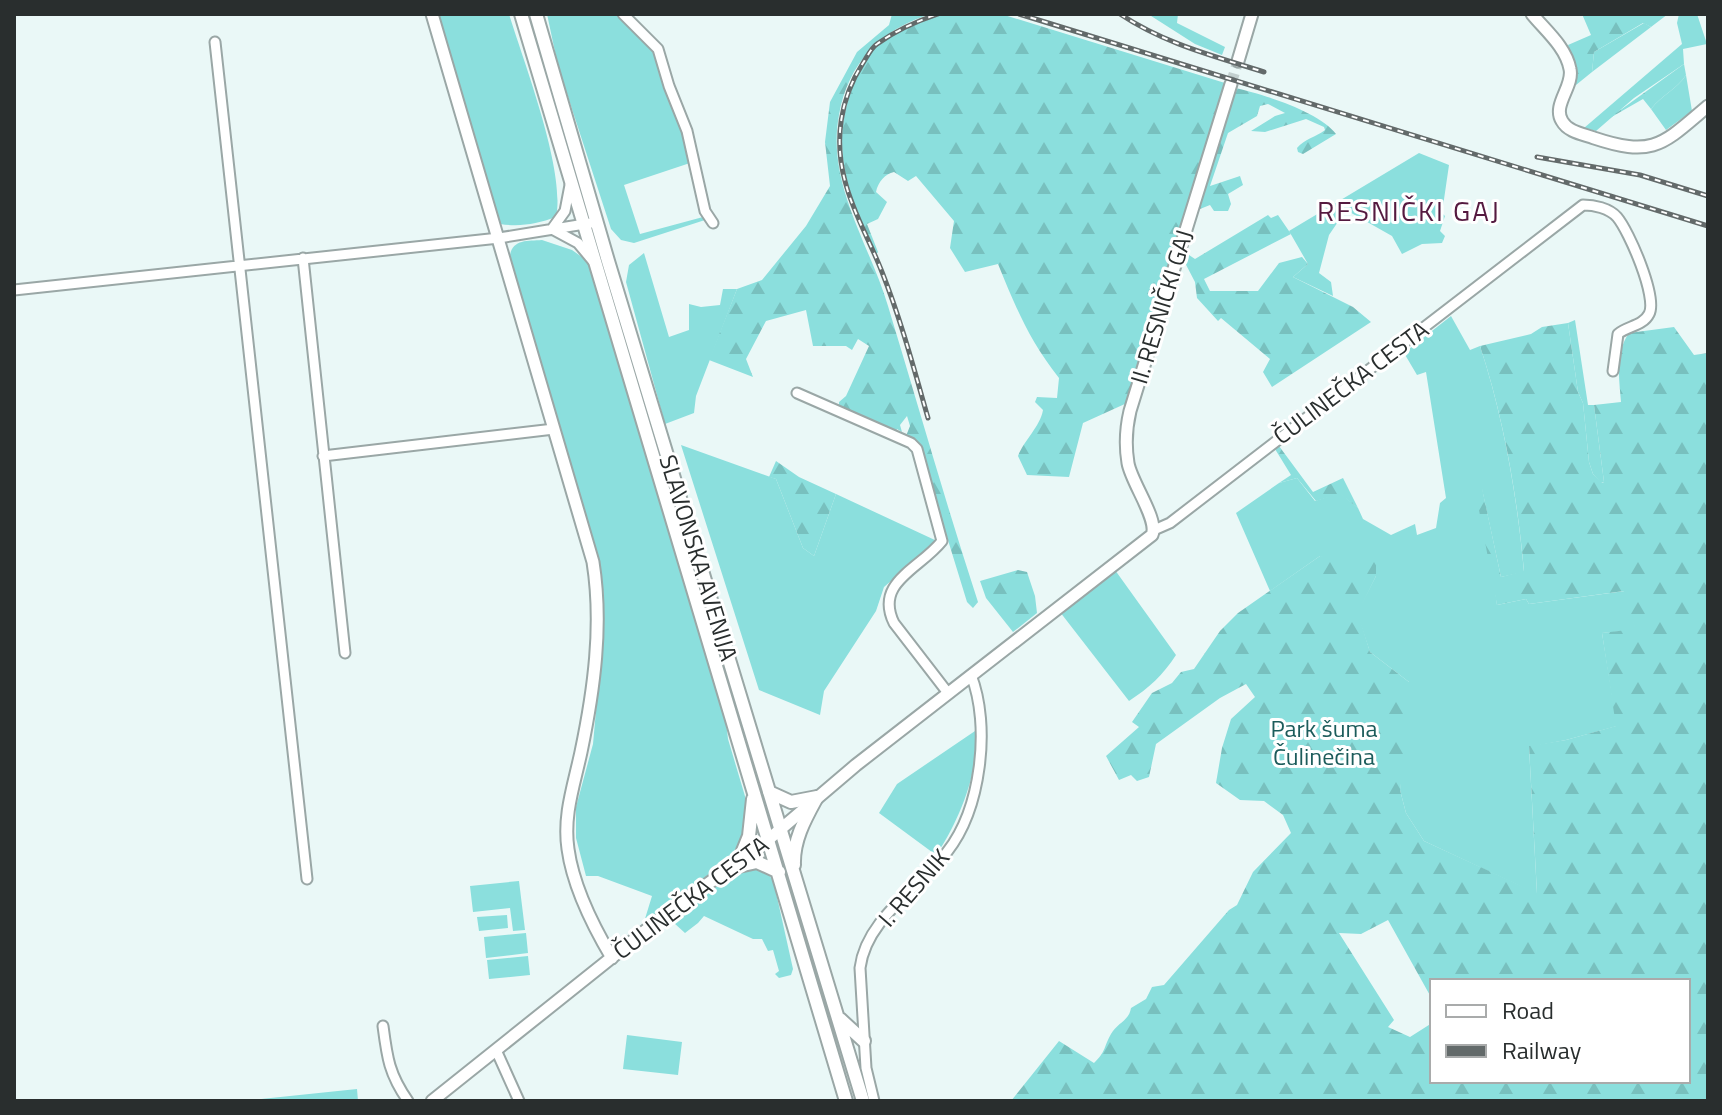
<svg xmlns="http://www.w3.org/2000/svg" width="1722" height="1115" viewBox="0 0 1722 1115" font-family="'Titillium Web',sans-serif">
<defs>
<pattern id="forest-firs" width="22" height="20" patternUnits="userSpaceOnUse" patternTransform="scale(2)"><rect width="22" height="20" fill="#8bdfdd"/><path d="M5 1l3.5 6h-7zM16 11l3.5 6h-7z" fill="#78c0be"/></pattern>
</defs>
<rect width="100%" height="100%" fill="#eaf8f7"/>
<path fill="#8bdfdd" d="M434 14H509C524 63 566 171 556 217 537 224 520 227 500 224Z
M547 14H617L653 48 656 54 664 86 683 134 690 163 624 185 640 234 703 217 705 220 634 243 621 240 611 229 558 66Z
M1148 14H1178L1177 23 1225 47 1222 55 1195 44Z
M1679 14H1697L1707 44 1683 49 1684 64 1634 98 1596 131 1584 128 1682 44 1677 23Z
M1644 23 1651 27 1592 72 1594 52Z
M1686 75 1692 111 1666 130 1651 109C1662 95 1677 89 1686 75Z
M1419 153 1449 165 1442 213 1445 216 1440 231 1445 236 1442 243 1422 244 1402 254 1392 236 1346 210 1329 235 1319 273 1331 282 1333 296 1293 277 1308 264 1289 231Z
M542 240 572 250 589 262 725 713 728 739 747 803 745 835 727 861 644 922 652 896 598 876H586L576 838V807L593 744 604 622V597L599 561 510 255C513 239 528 241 542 240Z
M644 253 669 337 689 330V304L701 307 720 305 723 289H737L696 396 694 413 665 424 626 282 629 265Z
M1451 316 1470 350 1480 346C1504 419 1517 496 1524 572L1501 577 1482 489 1497 605 1526 599 1529 604 1625 591 1636 630 1602 633 1617 726 1566 740 1529 747 1537 894 1424 841 1406 813 1400 790 1409 682 1370 652 1357 613 1376 576 1320 556 1270 591 1236 513 1279 483 1297 478 1315 501 1340 493 1358 508 1363 519 1391 535 1415 524 1417 535 1436 528 1440 503 1446 498 1426 372 1417 375 1404 353Z
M1575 320 1588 405H1594L1604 482 1601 483 1593 474 1589 462 1583 403 1578 392 1568 323Z
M681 445 776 479 803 548 814 556 836 494 937 541 884 587 876 611 824 691 820 715 759 690Z
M1115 570 1176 655C1163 675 1149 688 1129 701L1060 612Z
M975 731C982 766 957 826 936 855L879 813 897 784Z
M757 867C768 871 772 877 775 888L793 969 791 975 779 978 775 974 779 971 773 950 768 951 762 939H753L704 916 698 923 685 933 674 923V916C699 897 726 873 757 867Z
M519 881 525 930 513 931 510 908 473 912 470 886Z
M507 915 508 928 479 931 477 917Z
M526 933 528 953 486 958 484 937Z
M528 956 530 975 489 979 487 960Z
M627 1035 682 1042 678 1075 623 1069Z
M357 1089 358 1101H243Z"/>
<path fill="url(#forest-firs)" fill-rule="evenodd" d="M892 14H931C881 29 848 63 839 115 826 183 870 245 888 306 918 405 946 504 978 602L973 608 967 602 920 449 906 436 910 426 907 416 900 425 902 432 897 429 896 431 839 409V402L846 396 869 346 858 339 852 350 846 346H813L806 310 766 321 746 359 753 377 709 360 737 289 762 280 806 226 830 186 825 142 830 102 857 52 889 25Z
M944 14H1001L1225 83 1127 403 1083 423 1069 477 1027 475 1018 456C1024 440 1040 427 1043 410L1035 402 1037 397 1057 398 1059 378C1029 340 1016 308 998 264L965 272 950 248 954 221 916 176 908 181 894 172C885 174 878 182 876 192L887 202 878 219 867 224 878 252 876 255C851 201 830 153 850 94 855 78 864 58 877 46 892 32 924 21 944 14Z
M1582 14H1668L1651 27 1643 23 1594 52 1592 72 1576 85 1573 82 1574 64 1568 45 1591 35Z
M1684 64 1686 75C1677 89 1662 95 1651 109L1643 99 1608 119Z
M1235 88C1263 94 1320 112 1336 134L1303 154 1298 152 1297 148C1304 139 1316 137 1325 130L1324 127 1306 119 1265 132 1251 131 1275 116 1285 113 1268 104 1260 106 1257 116 1228 133 1210 186 1240 176 1243 185 1228 194 1231 204 1228 211H1214L1210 205 1200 209V202Z
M1268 215 1271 218 1278 215 1291 234 1204 279 1210 291H1258L1279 263 1302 257 1308 264 1293 277 1353 307 1371 322 1272 387 1263 372 1270 359 1221 318 1218 321 1197 298 1195 282 1183 259 1189 255 1195 259Z
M1568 323 1578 392 1583 403 1589 462 1593 474 1602 483 1604 482 1594 405 1621 402C1619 378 1615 353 1629 333L1674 327 1694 355 1708 353V1101H1011L1059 1041 1094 1063C1106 1052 1104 1046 1111 1034 1117 1023 1129 1021 1131 1008L1146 999 1152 987 1164 985 1229 910 1237 905 1253 872 1291 833 1283 815 1264 801 1240 800 1216 783 1222 748 1231 719 1255 697 1246 684 1220 698 1156 744 1149 777 1137 781 1131 775 1119 780 1106 756 1139 727 1132 722 1152 693 1172 683 1181 672 1194 669 1220 631 1238 613 1320 556 1376 558V576L1358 613 1370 652 1409 682 1411 722 1400 790 1406 813 1424 841 1537 893 1529 746 1566 740 1616 726 1602 633 1635 629 1624 591 1529 604 1526 599 1497 605 1475 489 1482 488 1501 577 1524 571C1517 495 1504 419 1480 346L1531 334 1542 327ZM1388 920 1432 999V981H1688V1081H1432V1023L1410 1037 1388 1027 1394 1020 1339 933 1361 934Z
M1279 446 1313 492 1343 478 1358 508 1340 494 1316 501 1297 478 1279 483 1291 475 1275 449Z
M776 461 799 477 836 494 814 556 803 548 776 479 769 477Z
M1018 570 1027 572 1035 596 1037 613 1013 632 986 598 980 581Z"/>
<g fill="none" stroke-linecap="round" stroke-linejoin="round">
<path stroke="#c3d0cf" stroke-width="11" stroke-dasharray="11 5.5" stroke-linecap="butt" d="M1231 84 1238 61"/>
<defs>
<path id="minor" d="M623 14 658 49 669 86 687 131 705 211 713 223
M215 42 307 879
M552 229 578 243 593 261
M552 229 565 211 570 185
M303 258 345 653
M14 290 499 238 597 222
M797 393 911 443 917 449 942 541C920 569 874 582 894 623L948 693
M323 456 554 429
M1154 530 1170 523 1583 205C1594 205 1609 208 1617 217 1629 231 1658 298 1649 314 1643 326 1627 326 1618 334L1613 371
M383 1026C387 1057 389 1074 408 1101
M496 1050 519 1101
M874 1101 866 1068 860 968C866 919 919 888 947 852 981 809 991 726 971 675"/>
<path id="tertiary" d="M432 14 593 562C603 625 594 690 581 752 574 785 563 815 568 849 573 886 593 926 612 958
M1532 14C1545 30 1566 47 1570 69 1574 86 1552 105 1562 121 1568 132 1583 134 1594 138 1654 158 1663 144 1708 106
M1238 61 1252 14
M432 1101 660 919 769 839 856 765 1152 535C1159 520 1131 482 1128 463 1125 445 1126 428 1130 411L1231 84"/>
<path id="secondary" d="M521 14 846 1101
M536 14 608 261 863 1101
M769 792 791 802 817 797
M738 863 749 836 753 799
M794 865C793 840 805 819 817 797
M734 867 757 862 779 872
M840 1019 864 1041"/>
</defs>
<use href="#minor" stroke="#9aa7a6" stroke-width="13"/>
<use href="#tertiary" stroke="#9aa7a6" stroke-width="15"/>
<use href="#secondary" stroke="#9aa7a6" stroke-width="16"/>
<use href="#minor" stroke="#fff" stroke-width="9"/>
<use href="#tertiary" stroke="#fff" stroke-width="11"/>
<use href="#secondary" stroke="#fff" stroke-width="12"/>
<defs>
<path id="rail" d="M1019 14 1708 226
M1120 14C1165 44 1214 56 1264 72
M1537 157 1640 175 1708 196
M928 418C914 369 901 320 882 272 870 241 853 213 845 181 834 140 840 99 863 63 867 57 871 48 877 44 895 31 917 21 938 14"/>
</defs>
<use href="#rail" stroke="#636a6a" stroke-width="5"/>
<use href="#rail" stroke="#fff" stroke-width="2" stroke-dasharray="6" stroke-linecap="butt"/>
</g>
<g text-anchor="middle" stroke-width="6" stroke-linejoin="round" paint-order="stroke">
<g font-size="24" fill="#292e2e" stroke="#fff">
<text transform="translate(1162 307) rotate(-73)" y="8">II. RESNIČKI GAJ</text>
<text transform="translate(1351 383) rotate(-37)" y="8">ČULINEČKA CESTA</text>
<text transform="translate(698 558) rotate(73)" y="8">SLAVONSKA AVENIJA</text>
<text transform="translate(914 888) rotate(-49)" y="8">I. RESNIK</text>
<text transform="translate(691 898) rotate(-37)" y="8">ČULINEČKA CESTA</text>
</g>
<g font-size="24" fill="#1c5c5b" stroke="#fff">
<text x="1324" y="737">Park šuma<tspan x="1324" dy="28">Čulinečina</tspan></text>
</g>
<g font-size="28" letter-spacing="2" fill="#551a40" stroke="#fff">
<text x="1409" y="221">RESNIČKI GAJ</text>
</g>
</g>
<rect width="1722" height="1115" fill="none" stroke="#292e2e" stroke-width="32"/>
<rect x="1430" y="979" width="260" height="104" fill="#ffffff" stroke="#a9abab" stroke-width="2"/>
<rect x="1446" y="1005" width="40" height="12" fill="#ffffff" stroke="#a9abab" stroke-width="2"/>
<text x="1502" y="1019" font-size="24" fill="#292e2e">Road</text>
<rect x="1446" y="1045" width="40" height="12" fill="#636a6a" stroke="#a9abab" stroke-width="2"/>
<text x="1502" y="1059" font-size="24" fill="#292e2e">Railway</text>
</svg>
